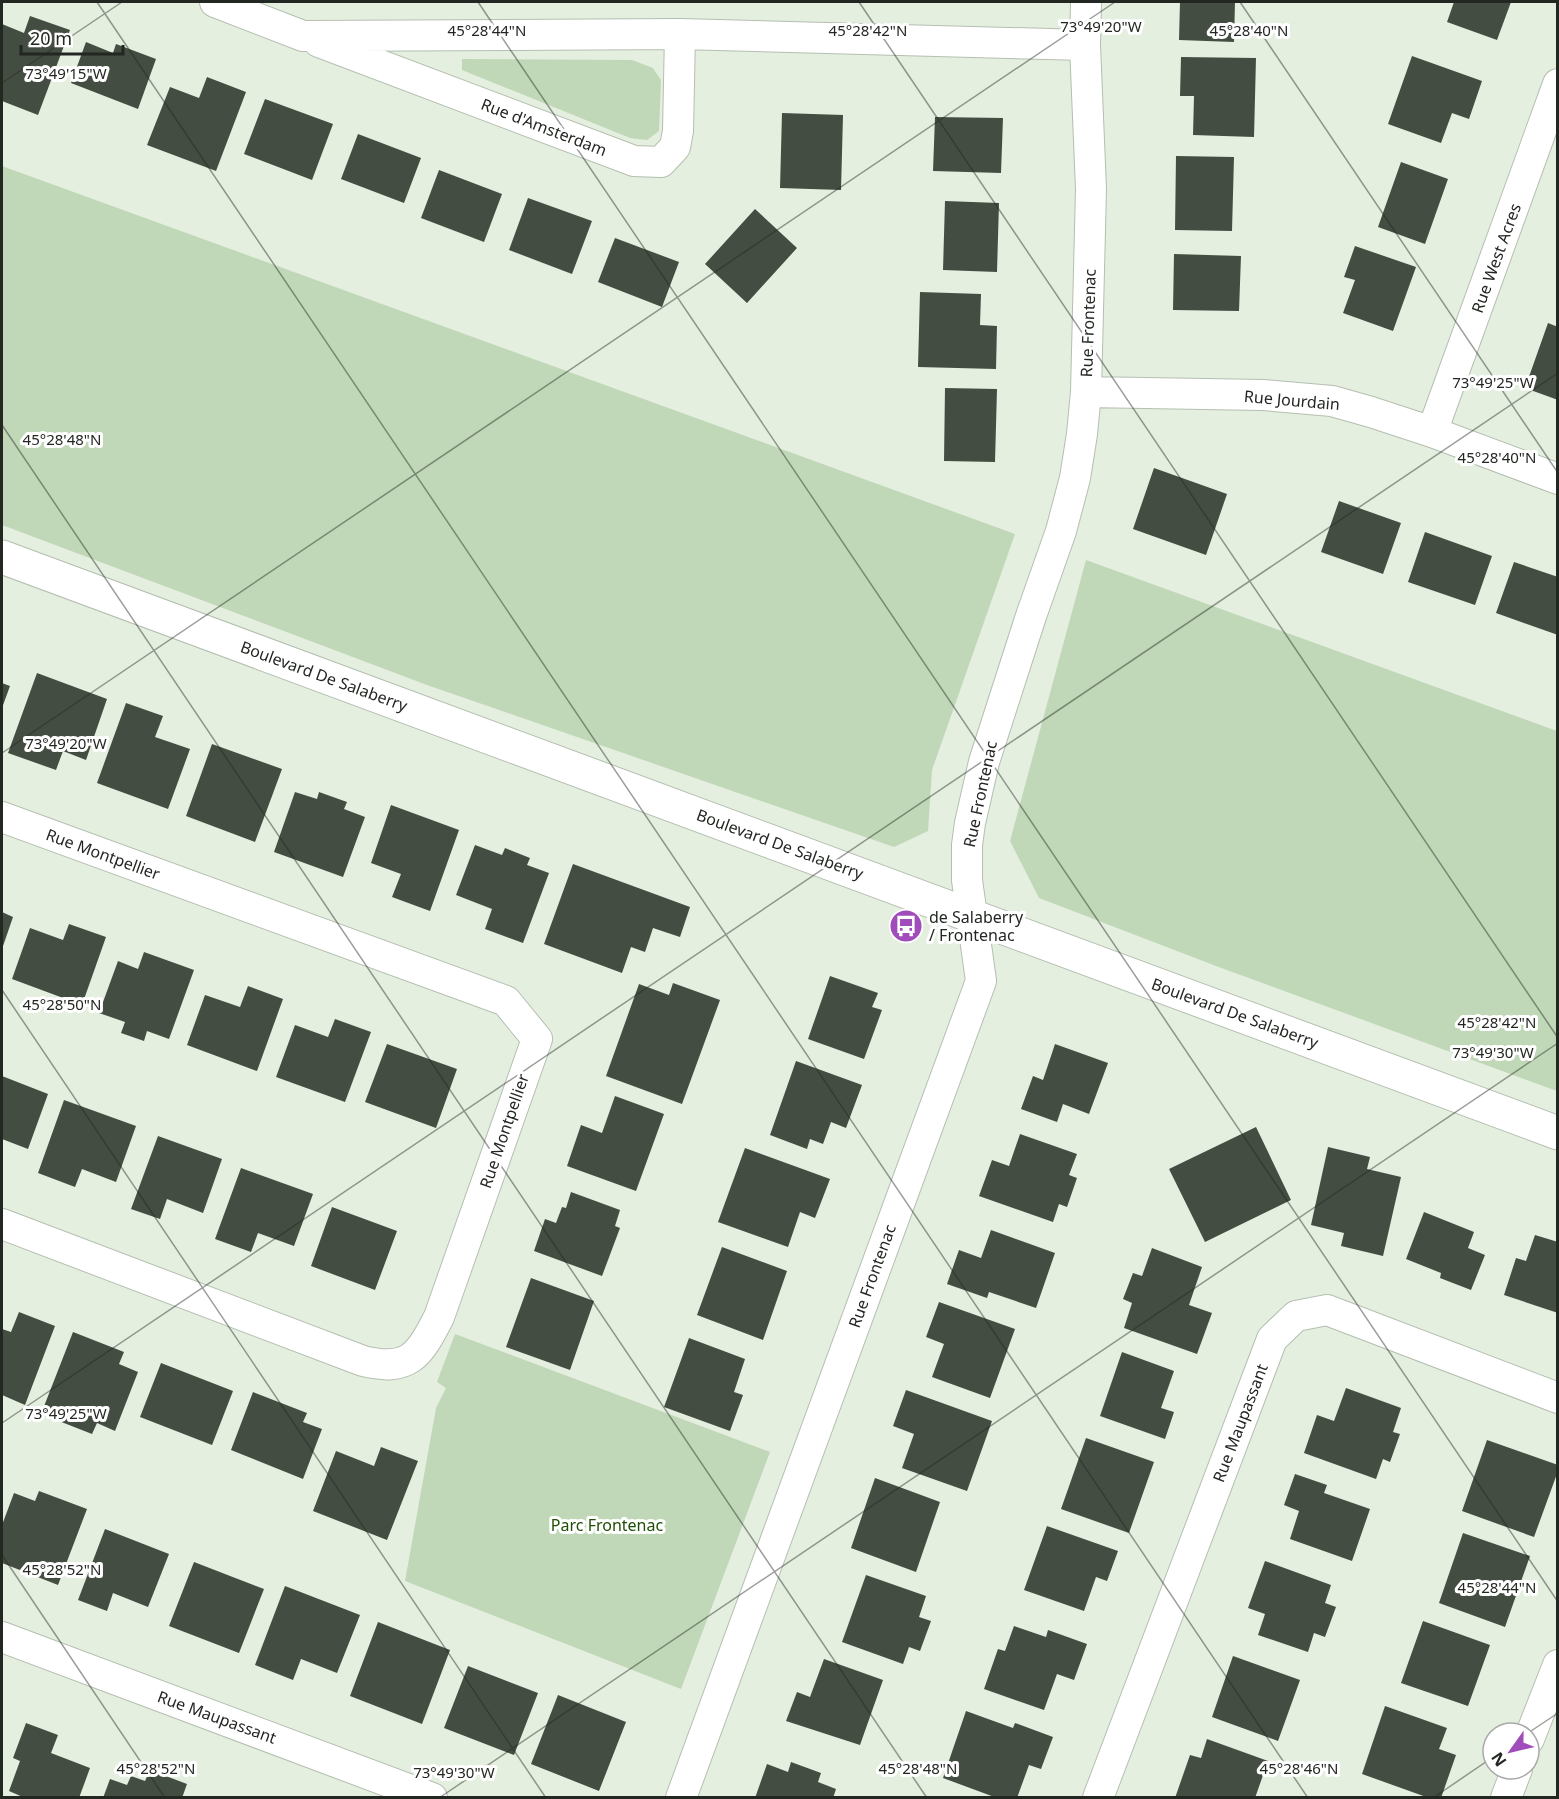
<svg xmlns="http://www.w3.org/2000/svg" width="1559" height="1799" viewBox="0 0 1559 1799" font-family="'Noto Sans',sans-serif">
<rect width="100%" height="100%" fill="#e4efe0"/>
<path fill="#c0d8b7" d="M462 59 632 60 653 68 661 80 659 131 647 140 630 138 462 70Z
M2 166 1015 534 932 770 928 831 894 847 427 685 2 525Z
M1086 560 1557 731V1091L1216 966 1039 898 1010 841Z
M455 1334 770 1452 681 1689 405 1581 436 1408 446 1388 437 1382Z"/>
<path fill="#444d41" d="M1180 2H1235L1234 42 1179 40Z
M1454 2H1511L1497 40 1447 22Z
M30 16 70 30 38 115 2 101V24L24 33Z
M86 42 113 53 116 44 156 59 138 109 71 83Z
M1412 56 1482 81 1469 119 1452 113 1441 143 1388 124Z
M1181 57 1256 58 1254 137 1193 135 1194 96H1180Z
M207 77 246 92 216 171 147 145 170 87 199 98Z
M265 99 333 124 312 180 244 154Z
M782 113 843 115 841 190 780 188Z
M935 117 1003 118 1001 173 933 171Z
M358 134 421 158 404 203 341 179Z
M1176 156 1234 157 1232 231 1175 230Z
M1401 162 1448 179 1425 244 1378 227Z
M439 170 502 194 484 242 421 218Z
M528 198 592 221 572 274 509 250Z
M945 201 999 203 997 272 943 270Z
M755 209 797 248 747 303 705 264Z
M615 238 679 262 662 307 598 282Z
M1355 246 1416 267 1393 331 1343 313 1355 280 1344 277Z
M1174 254 1241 256 1239 311 1173 310Z
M920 292 981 294 980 325 997 326 996 369 918 367Z
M1548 323 1558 327V400L1525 388Z
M945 388 997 389 995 462 944 461Z
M1154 468 1227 494 1206 555 1133 529Z
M1339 501 1401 523 1383 574 1321 552Z
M1425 532 1492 556 1475 605 1408 582Z
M1514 562 1558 577V635L1496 613Z
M37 673 107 699 86 760 63 751 56 770 8 753Z
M2 683 10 686 2 708Z
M126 703 163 716 155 737 190 749 168 809 97 783Z
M212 744 282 769 255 842 186 816Z
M295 792 317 799 319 792 347 802 344 809 365 817 343 877 274 852Z
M391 805 459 830 430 911 392 897 401 874 371 863Z
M475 845 502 855 505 848 530 858 527 865 549 873 523 943 485 929 492 909 456 895Z
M573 864 690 907 680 937 653 928 645 952 631 947 622 973 544 944Z
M2 912 13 917 2 949Z
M69 924 106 937 82 1005 12 979 30 928 63 940Z
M144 952 194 970 169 1039 147 1031 144 1041 121 1033 125 1022 99 1013 118 961 138 969Z
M830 976 878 993 872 1007 882 1010 864 1059 808 1039Z
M673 983 720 1000 682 1104 606 1076 639 984 669 995Z
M248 986 283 999 257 1071 187 1045 205 995 240 1007Z
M335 1019 371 1032 345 1102 276 1077 295 1025 328 1037Z
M387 1044 457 1069 436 1128 365 1102Z
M1055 1044 1108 1063 1089 1114 1063 1104 1057 1122 1021 1109 1033 1076 1043 1080Z
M796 1061 862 1085 846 1128 831 1122 823 1144 810 1139 807 1149 770 1135Z
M2 1076 48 1094 28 1149 2 1139Z
M615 1096 664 1114 636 1191 567 1166 581 1125 602 1133Z
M64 1100 136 1126 116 1182 82 1169 75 1187 38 1173Z
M1256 1127 1291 1200 1205 1242 1169 1169Z
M1020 1134 1077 1154 1069 1175 1077 1178 1067 1207 1059 1204 1053 1222 979 1196 992 1160 1009 1166Z
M158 1136 222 1159 203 1213 167 1199 160 1219 131 1209Z
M1328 1147 1370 1157 1367 1169 1401 1177 1383 1256 1341 1246 1344 1233 1311 1225Z
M745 1148 830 1179 815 1218 800 1212 788 1247 718 1222Z
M241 1168 313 1194 294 1246 258 1233 251 1252 215 1239Z
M571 1192 620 1210 615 1226 620 1228 602 1276 534 1251 545 1219 556 1223 562 1207 566 1208Z
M332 1207 397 1231 375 1290 311 1266Z
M1424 1212 1474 1232 1468 1248 1485 1255 1471 1290 1440 1278 1441 1273 1406 1259Z
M991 1230 1055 1253 1036 1308 989 1292 987 1298 947 1284 959 1250 981 1258Z
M1535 1235 1558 1242V1313L1504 1295 1516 1258 1526 1261Z
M722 1247 787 1271 763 1340 697 1315Z
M1152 1248 1202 1267 1189 1305 1212 1313 1197 1354 1124 1328 1132 1303 1123 1299 1133 1273 1142 1276Z
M531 1278 594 1301 570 1370 506 1347Z
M939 1302 1015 1329 990 1398 932 1377 944 1344 926 1337Z
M19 1312 55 1326 25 1405 2 1395V1329L11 1332Z
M73 1332 124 1352 119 1364 138 1372 115 1431 97 1423 92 1434 41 1414Z
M689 1338 745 1359 734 1392 743 1395 730 1431 664 1407Z
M1122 1352 1174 1371 1161 1408 1174 1412 1165 1439 1100 1416Z
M161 1363 233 1391 212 1445 140 1417Z
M1346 1388 1401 1408 1393 1432 1400 1434 1390 1462 1383 1459 1376 1479 1304 1453 1317 1415 1334 1421Z
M906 1390 992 1421 967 1491 902 1468 914 1434 893 1426Z
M253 1392 307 1413 303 1422 322 1429 303 1479 231 1450Z
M1086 1438 1154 1462 1129 1533 1061 1509Z
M1487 1440 1558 1465V1471L1534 1537 1462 1511Z
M381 1447 418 1461 387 1540 313 1511 336 1451 374 1466Z
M1295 1474 1327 1485 1324 1493 1370 1509 1352 1561 1290 1539 1299 1511 1284 1505Z
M875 1478 940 1502 916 1572 851 1548Z
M39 1491 87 1509 58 1585 2 1563V1525L14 1493 35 1501Z
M1047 1526 1118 1551 1107 1581 1096 1577 1084 1611 1024 1590Z
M105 1529 169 1554 148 1607 113 1593 107 1611 78 1600Z
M1463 1533 1530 1556 1505 1627 1439 1603Z
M1265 1561 1331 1585 1325 1603 1336 1607 1325 1637 1314 1633 1308 1652 1258 1635 1265 1614 1248 1608Z
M194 1562 264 1589 239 1653 169 1626Z
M866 1575 926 1596 919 1617 931 1621 920 1651 909 1647 903 1664 842 1642Z
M285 1586 360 1615 337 1673 301 1659 293 1680 255 1665Z
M1423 1621 1490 1645 1468 1706 1401 1683Z
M378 1622 450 1650 422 1724 350 1696Z
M1014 1626 1046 1637 1048 1630 1087 1644 1074 1680 1057 1674 1044 1710 984 1689 998 1649 1005 1651Z
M1233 1656 1300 1680 1278 1741 1212 1717Z
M824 1659 883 1680 860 1745 786 1721 797 1692 810 1697Z
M468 1666 538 1693 514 1755 444 1728Z
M558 1695 626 1722 599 1791 531 1764Z
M1385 1706 1447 1728 1439 1749 1456 1755 1441 1798H1429L1362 1774Z
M966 1711 1013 1728 1015 1723 1053 1737 1041 1769 1029 1765 1017 1798H997L943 1778Z
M26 1723 58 1735 51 1753 90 1768 79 1798H25L9 1791 20 1761 13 1758Z
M1207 1739 1268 1761 1255 1798H1175L1190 1755 1201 1758Z
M791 1762 821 1773 818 1782 836 1789 833 1798H755L767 1764 788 1772Z
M150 1770 187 1784 182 1798H103L110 1779 127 1785 131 1776 145 1781Z"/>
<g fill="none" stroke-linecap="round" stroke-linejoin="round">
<defs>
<path id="minor" d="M215 2 303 36 680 34 1085 45
M319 42 634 161 661 162 675 147 678 131 680 34
M1086 392 1263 395 1332 401 1371 412 1432 432 1558 479
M1432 432 1558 84
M2 817 506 1001 537 1039 439 1317C419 1356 409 1372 363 1361L2 1224
M2 1637 432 1798
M1529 1739 1558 1665
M681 1798 981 981 967 880V845L970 823 984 762 1031 616 1061 531 1075 478 1082 434 1086 392 1091 189 1085 45 1086 2
M1098 1798 1272 1339 1296 1316 1327 1310 1558 1398
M1506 1798 1517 1769"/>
<path id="tertiary" d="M2 557 1558 1133"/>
</defs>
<use href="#minor" stroke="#b5bfb1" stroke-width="32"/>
<use href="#tertiary" stroke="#b5bfb1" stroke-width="35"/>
<use href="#minor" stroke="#fff" stroke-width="30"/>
<use href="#tertiary" stroke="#fff" stroke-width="33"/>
</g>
<path fill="none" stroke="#232722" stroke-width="1.5" stroke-opacity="0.45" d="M97 2 1308 1798M478 2 1558 1602M859 2 1558 1038M1240 2 1558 473M2 83 122 2M2 425 927 1798M2 753 1115 2M2 990 546 1798M2 1423 1558 373M2 1555 165 1798M1528 1733 1558 1713M439 1798 1558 1043M1433 1798 1493 1757"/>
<defs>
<symbol id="bus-disc" viewBox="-11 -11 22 22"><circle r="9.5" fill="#a04cba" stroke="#fff"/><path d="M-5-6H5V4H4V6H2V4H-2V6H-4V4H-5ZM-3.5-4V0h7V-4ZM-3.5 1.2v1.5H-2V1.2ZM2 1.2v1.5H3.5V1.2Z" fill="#fff"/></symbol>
</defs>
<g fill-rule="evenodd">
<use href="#bus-disc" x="887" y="907" width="38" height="38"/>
</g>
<g text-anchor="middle" stroke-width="6" stroke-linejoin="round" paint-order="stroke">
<g font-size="16" fill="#232722" stroke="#fff">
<text transform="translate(544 127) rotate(21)" y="6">Rue d'Amsterdam</text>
<text transform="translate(1496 258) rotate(-70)" y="6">Rue West Acres</text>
<text transform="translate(1088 323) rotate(-88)" y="6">Rue Frontenac</text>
<text transform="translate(1292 400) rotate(5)" y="6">Rue Jourdain</text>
<text transform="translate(324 676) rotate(20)" y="6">Boulevard De Salaberry</text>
<text transform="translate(980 794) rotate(-78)" y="6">Rue Frontenac</text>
<text transform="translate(780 844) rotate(20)" y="6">Boulevard De Salaberry</text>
<text transform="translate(103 854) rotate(20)" y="6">Rue Montpellier</text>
<text transform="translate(1235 1013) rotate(20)" y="6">Boulevard De Salaberry</text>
<text transform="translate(504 1131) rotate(-71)" y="6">Rue Montpellier</text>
<text transform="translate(872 1276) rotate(-70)" y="6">Rue Frontenac</text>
<text transform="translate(1240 1423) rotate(-69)" y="6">Rue Maupassant</text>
<text transform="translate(217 1717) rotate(20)" y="6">Rue Maupassant</text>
</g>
<g font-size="16" fill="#232722" stroke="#fff" text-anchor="start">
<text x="929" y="923">de Salaberry<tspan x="929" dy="18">/ Frontenac</tspan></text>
</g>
<g font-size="16" fill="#1f4e04" stroke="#fff">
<text x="607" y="1531">Parc Frontenac</text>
</g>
</g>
<g font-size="15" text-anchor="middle" fill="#232722" stroke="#fff" stroke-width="6" stroke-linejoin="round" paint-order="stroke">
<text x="1101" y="32">73°49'20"W</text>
<text x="487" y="36">45°28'44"N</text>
<text x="868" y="36">45°28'42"N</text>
<text x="1249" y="36">45°28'40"N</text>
<text x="66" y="79">73°49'15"W</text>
<text x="1493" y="388">73°49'25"W</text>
<text x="62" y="445">45°28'48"N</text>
<text x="1497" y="463">45°28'40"N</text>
<text x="66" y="749">73°49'20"W</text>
<text x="62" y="1010">45°28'50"N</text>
<text x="1497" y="1028">45°28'42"N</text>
<text x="1493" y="1058">73°49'30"W</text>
<text x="66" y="1419">73°49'25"W</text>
<text x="62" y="1575">45°28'52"N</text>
<text x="1497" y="1593">45°28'44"N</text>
<text x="156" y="1774">45°28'52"N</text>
<text x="918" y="1774">45°28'48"N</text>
<text x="1299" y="1774">45°28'46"N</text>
<text x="454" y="1778">73°49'30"W</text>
</g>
<rect width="1559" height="1799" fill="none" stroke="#232722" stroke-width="6"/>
<g transform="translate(1511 1751) rotate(236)"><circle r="28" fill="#ffffff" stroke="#a7a9a7" stroke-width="1.5"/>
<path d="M0-4.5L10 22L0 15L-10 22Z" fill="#a04cba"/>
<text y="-9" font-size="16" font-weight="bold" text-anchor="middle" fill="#232722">N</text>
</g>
<path d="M21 45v9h102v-9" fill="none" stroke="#232722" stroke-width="3"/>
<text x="30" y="45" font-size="18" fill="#232722" stroke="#ffffff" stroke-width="4.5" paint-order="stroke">20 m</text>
</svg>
